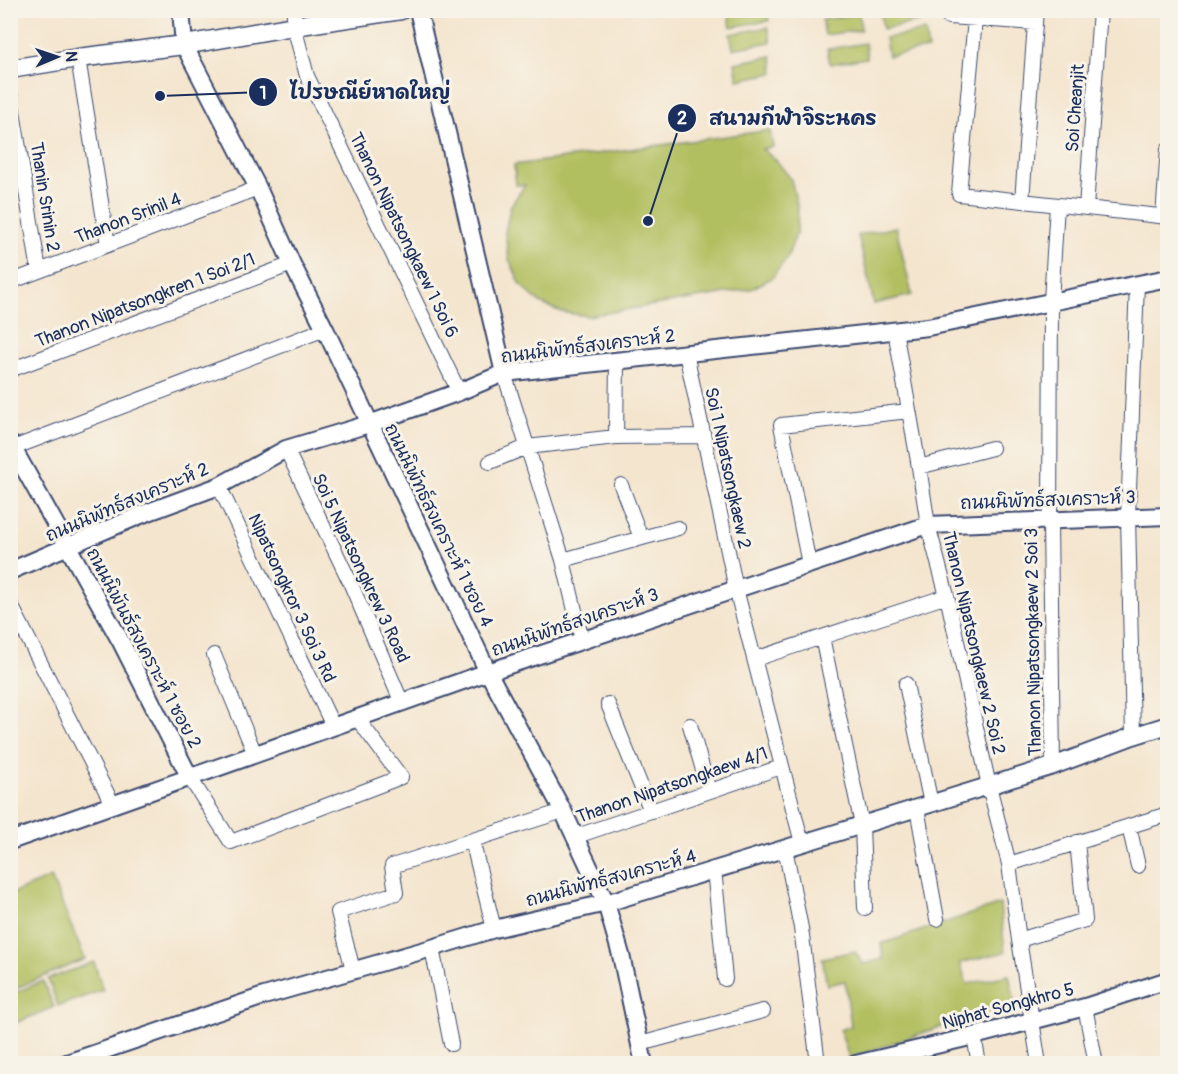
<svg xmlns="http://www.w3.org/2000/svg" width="1178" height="1074" viewBox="0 0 1178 1074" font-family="Pangolin,'Playpen Sans Thai',sans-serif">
<rect width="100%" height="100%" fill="#f7f3e8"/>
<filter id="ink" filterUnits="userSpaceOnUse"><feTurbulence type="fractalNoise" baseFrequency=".0167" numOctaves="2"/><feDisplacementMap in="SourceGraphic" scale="12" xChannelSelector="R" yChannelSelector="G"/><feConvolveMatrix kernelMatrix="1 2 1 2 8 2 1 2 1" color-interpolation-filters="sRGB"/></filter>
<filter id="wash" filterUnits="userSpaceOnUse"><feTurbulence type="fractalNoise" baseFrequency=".008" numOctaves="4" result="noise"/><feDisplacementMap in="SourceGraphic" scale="24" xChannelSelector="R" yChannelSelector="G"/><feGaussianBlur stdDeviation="1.35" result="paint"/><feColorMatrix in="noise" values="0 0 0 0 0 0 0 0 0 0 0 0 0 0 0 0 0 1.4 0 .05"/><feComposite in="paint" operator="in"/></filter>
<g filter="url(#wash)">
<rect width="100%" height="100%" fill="#f4e5ce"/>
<path fill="#b2bf61" stroke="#667760" stroke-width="1.5" d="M728 11H767L769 21 731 27Z
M880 11H922L923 21 883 29Z
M859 13 861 30 825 35 822 20Z
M768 27 771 42 733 49 730 34Z
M925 31 928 49 888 56 885 38Z
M865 43 867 58 830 64 827 49Z
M772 56 774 73 738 80 735 63Z
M770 130 773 147 762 149 776 160 791 179 798 209 797 232 787 258 772 278 751 289 588 316 561 312 540 303 521 285 509 259 505 233 510 207 525 185H516L514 165Z
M896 227 912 295 874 304 858 235Z
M51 877 85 959 11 990V894Z
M1000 904 1005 952 960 963 967 984 1009 975 1015 1002 849 1058 840 1030 851 1026 845 981 827 985 822 958 855 951 863 964 883 959 881 944Z
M94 962 103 990 58 1006 48 979Z
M43 981 54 1007 11 1025V994Z"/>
</g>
<g filter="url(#ink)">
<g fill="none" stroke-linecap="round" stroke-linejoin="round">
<defs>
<path id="minor" d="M294 10V26L307 76 459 392
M948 10 949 17 1035 23
M975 19 959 194 1168 217
M78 58 108 245
M10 93 39 271
M1022 201 1036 10
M1086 208 1100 10
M1163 217 1168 149
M10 282 258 188
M895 330 919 467 928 525 947 596 989 786 1009 864 1019 940 1039 1064
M686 353 736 589 802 843
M10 370 292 264
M504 373 563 560 582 640
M616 437 617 361
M13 448 325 329
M286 449 350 582 402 703
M490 462 527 447 616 437 703 436
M919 467 992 448
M621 485 641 538
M219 486 333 726
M563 560 678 528
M809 564 781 425 909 411
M10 603 113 805
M822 637 862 825 865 908
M214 655 255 754
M755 659 947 596
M906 684 931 804
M608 704 651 811
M690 725 709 791
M1133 736 1128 516 1137 284
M1053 766 1050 520 1051 301 1057 205
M190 778 231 842 401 777 357 718
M917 808 937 919
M1129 826 1138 866
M574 837 781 767
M472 840 494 929
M785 848 801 928 818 1064
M1009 864 1168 814
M714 869 725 979
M1019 940 1085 920 1077 842
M432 948 451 1044
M353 970 338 912 396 893 392 866 563 811
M1085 1007 1096 1064
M974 1036 979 1064
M640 1044 763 1011"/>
<path id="tertiary" d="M181 10 184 45 258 188 292 264 325 329 488 672 563 811 606 903 621 955 644 1064
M418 10 504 373
M10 443 120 640 190 778
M10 571 143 514 219 486 286 449 369 424 459 392 504 373 928 327 1168 278
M10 841 488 672 928 525 1168 516
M64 1064 264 996 432 948 494 929 606 903 862 825 1053 766 1133 736 1168 725
M856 1064 974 1036 1085 1007 1168 980"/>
<path id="secondary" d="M10 69 78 58 184 45 294 26 401 10"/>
</defs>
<use href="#minor" stroke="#3c4a6f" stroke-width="16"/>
<use href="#tertiary" stroke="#3c4a6f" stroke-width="20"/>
<use href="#secondary" stroke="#3c4a6f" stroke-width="21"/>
<use href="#minor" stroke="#fff" stroke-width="14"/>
<use href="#tertiary" stroke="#fff" stroke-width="16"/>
<use href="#secondary" stroke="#fff" stroke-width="18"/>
</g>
</g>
<g text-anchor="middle" stroke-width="6" stroke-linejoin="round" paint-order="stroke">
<g font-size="18" fill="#1b2f5e" stroke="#f7f3e8">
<text transform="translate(1075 108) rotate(-86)" y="6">Soi Cheanjit</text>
<text transform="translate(45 197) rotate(81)" y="6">Thanin Srinin 2</text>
<text transform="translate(128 218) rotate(-21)" y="6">Thanon Srinil 4</text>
<text transform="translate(404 235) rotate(64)" y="6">Thanon Nipatsongkaew 1 Soi 6</text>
<text transform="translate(145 300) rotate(-21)" y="6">Thanon Nipatsongkren 1 Soi 2/1</text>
<text transform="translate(588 346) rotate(-7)" y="6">ถนนนิพัทธ์สงเคราะห์ 2</text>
<text transform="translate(728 468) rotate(78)" y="6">Soi 1 Nipatsongkaew 2</text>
<text transform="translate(1048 500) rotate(-2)" y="6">ถนนนิพัทธ์สงเคราะห์ 3</text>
<text transform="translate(127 502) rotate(-23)" y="6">ถนนนิพัทธ์สงเคราะห์ 2</text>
<text transform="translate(439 525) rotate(64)" y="6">ถนนนิพัทธ์สงเคราะห์ 1 ซอย 4</text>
<text transform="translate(361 568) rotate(65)" y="6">Soi 5 Nipatsongkrew 3 Road</text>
<text transform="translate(292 598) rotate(65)" y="6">Nipatsongkror 3 Soi 3 Rd</text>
<text transform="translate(575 622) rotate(-19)" y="6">ถนนนิพัทธ์สงเคราะห์ 3</text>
<text transform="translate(1033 642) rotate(-91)" y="6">Thanon Nipatsongkaew 2 Soi 3</text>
<text transform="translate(974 643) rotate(77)" y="6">Thanon Nipatsongkaew 2 Soi 2</text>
<text transform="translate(144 648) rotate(62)" y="6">ถนนนิพันธ์สงเคราะห์ 1 ซอย 2</text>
<text transform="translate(672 785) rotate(-19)" y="6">Thanon Nipatsongkaew 4/1</text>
<text transform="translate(611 878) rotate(-15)" y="6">ถนนนิพัทธ์สงเคราะห์ 4</text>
<text transform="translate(1008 1006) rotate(-15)" y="6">Niphat Songkhro 5</text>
</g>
</g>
<path fill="none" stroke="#1b2f5e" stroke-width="2" d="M160 96L263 92M648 221L682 118"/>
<g fill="#1b2f5e" stroke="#f7f3e8" stroke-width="2">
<circle cx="160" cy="96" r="6"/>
<circle cx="648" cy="221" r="6"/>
<circle cx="263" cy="92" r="15"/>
<circle cx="682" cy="118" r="15"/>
</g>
<g font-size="18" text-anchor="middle" font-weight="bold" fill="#fff">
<text x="263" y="99">1</text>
<text x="682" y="124">2</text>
</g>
<g font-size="20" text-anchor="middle" font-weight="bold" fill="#1b2f5e" stroke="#f7f3e8" stroke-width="6" stroke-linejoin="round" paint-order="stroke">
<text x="370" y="99">ไปรษณีย์หาดใหญ่</text>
<text x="793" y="125">สนามกีฬาจิระนคร</text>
</g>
<rect width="1178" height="1074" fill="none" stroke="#f7f3e8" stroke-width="36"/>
<g transform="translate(57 57) rotate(88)" stroke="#f7f3e8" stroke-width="4.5" paint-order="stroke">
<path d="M0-4.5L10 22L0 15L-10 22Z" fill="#1b2f5e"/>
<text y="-9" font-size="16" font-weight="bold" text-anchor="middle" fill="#1b2f5e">N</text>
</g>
</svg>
